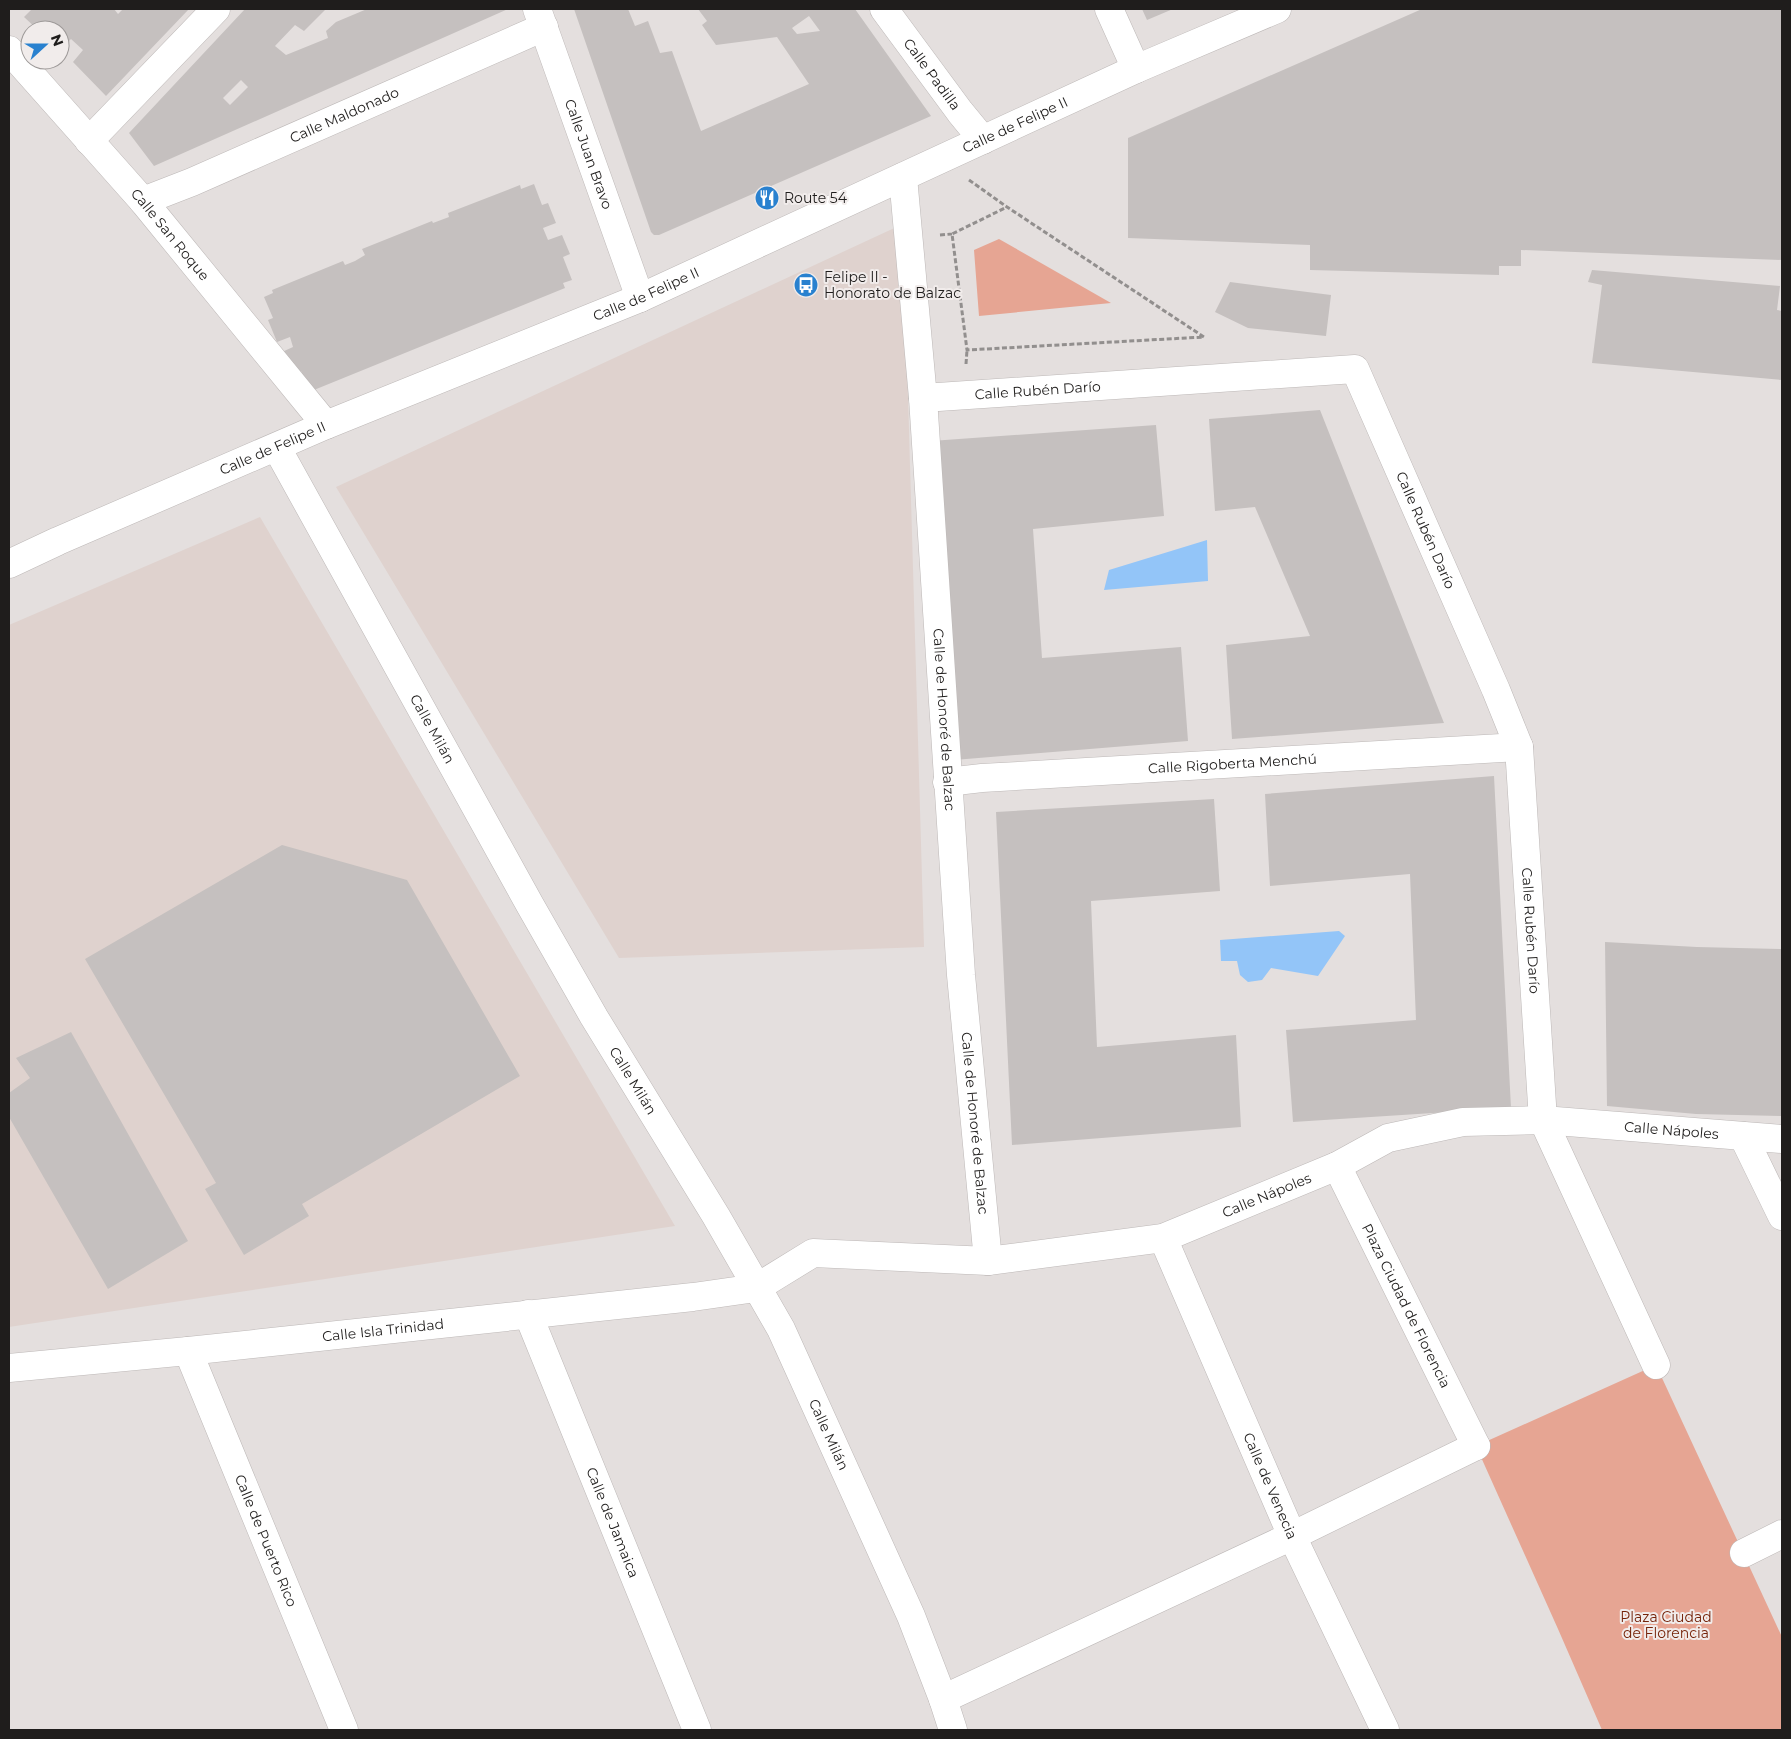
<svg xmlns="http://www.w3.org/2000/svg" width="1791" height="1739" viewBox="0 0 1791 1739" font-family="Montserrat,sans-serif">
<rect width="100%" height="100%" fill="#e4dfde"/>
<path fill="#dfd2ce" d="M903 224 924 947 619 958 336 487Z
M260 517 675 1226 9 1327V625Z"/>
<path fill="#e6a593" d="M999 239 1111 303 979 316 974 250Z
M1656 1365 1782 1637V1730H1602L1558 1629 1476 1446Z"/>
<path fill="#93c5f8" d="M1207 540 1208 581 1104 590 1109 570Z
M1339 931 1345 936 1318 976 1271 968 1262 980 1248 982 1240 975 1237 961H1221L1220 940Z"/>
<path fill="#c5c0bf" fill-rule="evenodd" d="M32 9H114L118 14 123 9H189L106 96 73 62 83 50 71 39 60 50V30H38L24 17Z
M245 9H326L304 31 295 25 275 46 286 55 328 38 326 31 336 22 367 9H508L154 166 129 133ZM241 80 248 87 230 105 223 98Z
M574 9H628L635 26 648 21 660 53 672 51 701 131 809 84 777 37 716 45 702 25 707 21 698 9H855L931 116 659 235H654L651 232ZM809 16 820 31 797 34 792 28Z
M1142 9H1173L1147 20Z
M1422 9H1782V260L1521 250V266H1499V275L1310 270V245L1128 238V138Z
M534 184 542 205 548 203 556 223 543 228 548 240 562 235 570 254 563 257 572 280 563 283 565 288 309 392 301 371 292 375 282 352 293 347 290 337 277 342 268 320 273 318 264 297 273 293 272 290 343 261 345 265 355 261 365 255 362 249 432 221 433 223 449 217 448 213 520 185 521 189Z
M1592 270 1780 286 1777 310 1782 311V380L1592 363 1602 285 1588 282Z
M1230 282 1331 295 1326 336 1248 328 1215 312Z
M1320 410 1444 723 1232 739 1226 645 1310 636 1255 507 1215 511 1209 419Z
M1156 425 1164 516 1033 529 1042 658 1181 647 1188 741 954 760 931 441Z
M1494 776 1511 1108 1293 1122 1286 1030 1416 1020 1410 874 1270 886 1265 794Z
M1214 799 1220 891 1091 901 1097 1047 1236 1035 1241 1127 1012 1145 996 812Z
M282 845 407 880 520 1076 302 1204 309 1216 244 1255 205 1189 216 1183 85 959Z
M1605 942 1697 947 1782 949V1116L1696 1114 1607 1106Z
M71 1032 188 1241 108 1289 9 1117V1093L30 1078 16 1058Z"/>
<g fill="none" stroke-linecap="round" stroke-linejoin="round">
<defs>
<path id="pedestrian" d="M1543 1120 1656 1365
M1744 1553 1782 1534
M943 1699 1292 1536 1476 1446"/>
<g id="minor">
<path id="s1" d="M537 9 640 298"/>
<path id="s2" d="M884 9 960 112 983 140"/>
<path d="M1109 9 1136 69"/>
<path id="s3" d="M9 50 143 201 326 425"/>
<path d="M89 141 216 9"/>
<path id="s4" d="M903 177 923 398 961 975 988 1261"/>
<path id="s5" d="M143 201 192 182 544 27"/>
<path id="s6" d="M923 398 1355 369 1496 690 1519 747 1543 1120"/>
<path id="s7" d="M277 448 530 905 594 1017 716 1216 781 1329 911 1616 943 1699 953 1730"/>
<path id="s8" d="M9 564 58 541 326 425 640 298 1136 69 1277 9"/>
<path id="s9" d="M947 782 982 778 1519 747"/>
<path d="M1743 1136 1782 1216"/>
<path id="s10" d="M1337 1166 1476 1446"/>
<path id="s11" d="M1163 1238 1292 1536 1385 1730"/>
<path id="s12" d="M528 1314 697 1730"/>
<path id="s13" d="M188 1351 344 1730"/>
<path id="s14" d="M9 1368 188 1351 693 1297 756 1288 813 1253 988 1261 1163 1238 1337 1166 1388 1138 1463 1122 1543 1120 1782 1139"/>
</g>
</defs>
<use href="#pedestrian" stroke="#bdb8b7" stroke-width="29"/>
<use href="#minor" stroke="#bdb8b7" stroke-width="29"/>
<path stroke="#928f8e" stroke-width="3" stroke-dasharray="5 2.5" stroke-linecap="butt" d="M969 180 1007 207 1204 337 967 350 952 234 1007 207
M940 235 952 234
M966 364 967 350"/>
<use href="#pedestrian" stroke="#fff" stroke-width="28"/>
<use href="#minor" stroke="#fff" stroke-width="28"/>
</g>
<defs>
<symbol id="restaurant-disc" viewBox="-11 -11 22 22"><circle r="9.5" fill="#2981cf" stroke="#f1eceb"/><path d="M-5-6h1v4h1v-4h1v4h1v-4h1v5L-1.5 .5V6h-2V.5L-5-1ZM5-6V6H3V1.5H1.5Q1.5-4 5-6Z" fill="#fff"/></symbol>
<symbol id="bus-disc" viewBox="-11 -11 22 22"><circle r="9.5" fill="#2981cf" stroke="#f1eceb"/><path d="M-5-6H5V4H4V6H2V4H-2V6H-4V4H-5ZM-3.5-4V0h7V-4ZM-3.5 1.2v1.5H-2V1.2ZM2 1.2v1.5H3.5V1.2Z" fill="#fff"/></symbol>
</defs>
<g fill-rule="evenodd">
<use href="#restaurant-disc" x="753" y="184" width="28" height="28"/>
<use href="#bus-disc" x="792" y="271" width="28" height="28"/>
</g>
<g text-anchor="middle" stroke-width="4" stroke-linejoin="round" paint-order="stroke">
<g font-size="14" fill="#1f1d1c" stroke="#f1eceb">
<text dy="5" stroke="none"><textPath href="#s2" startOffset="81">Calle Padilla</textPath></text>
<text dy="5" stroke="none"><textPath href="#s5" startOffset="219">Calle Maldonado</textPath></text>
<text dy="5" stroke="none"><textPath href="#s8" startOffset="1098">Calle de Felipe II</textPath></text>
<text dy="5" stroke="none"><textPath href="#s1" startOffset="154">Calle Juan Bravo</textPath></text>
<text dy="5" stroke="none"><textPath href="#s3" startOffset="245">Calle San Roque</textPath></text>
<text dy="5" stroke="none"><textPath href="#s8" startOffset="692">Calle de Felipe II</textPath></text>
<text dy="5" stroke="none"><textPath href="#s6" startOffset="115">Calle Rubén Darío</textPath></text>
<text dy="5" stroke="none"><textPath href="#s8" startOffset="288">Calle de Felipe II</textPath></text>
<text dy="5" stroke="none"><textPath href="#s6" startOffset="609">Calle Rubén Darío</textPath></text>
<text dy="5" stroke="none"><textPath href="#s4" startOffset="544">Calle de Honoré de Balzac</textPath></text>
<text dy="5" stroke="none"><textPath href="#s7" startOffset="321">Calle Milán</textPath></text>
<text dy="5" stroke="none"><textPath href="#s9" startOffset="286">Calle Rigoberta Menchú</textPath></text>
<text dy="5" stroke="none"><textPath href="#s6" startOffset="1029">Calle Rubén Darío</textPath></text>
<text dy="5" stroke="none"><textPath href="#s7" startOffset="726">Calle Milán</textPath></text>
<text dy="5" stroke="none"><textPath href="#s4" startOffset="949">Calle de Honoré de Balzac</textPath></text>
<text dy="5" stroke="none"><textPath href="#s14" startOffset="1702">Calle Nápoles</textPath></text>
<text dy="5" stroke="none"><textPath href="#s14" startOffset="1282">Calle Nápoles</textPath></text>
<text dy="5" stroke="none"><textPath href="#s10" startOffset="156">Plaza Ciudad de Florencia</textPath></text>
<text dy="5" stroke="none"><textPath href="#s14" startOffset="376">Calle Isla Trinidad</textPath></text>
<text dy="5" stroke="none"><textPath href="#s7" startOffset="1131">Calle Milán</textPath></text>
<text dy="5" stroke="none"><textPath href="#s11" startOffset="270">Calle de Venecia</textPath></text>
<text dy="5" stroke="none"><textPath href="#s12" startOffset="225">Calle de Jamaica</textPath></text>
<text dy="5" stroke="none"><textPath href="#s13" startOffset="205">Calle de Puerto Rico</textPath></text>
</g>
<g font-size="14" fill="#1f1d1c" stroke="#f1eceb" text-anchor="start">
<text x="784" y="203">Route 54</text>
<text x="824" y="282">Felipe II -<tspan x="824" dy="16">Honorato de Balzac</tspan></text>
</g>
<g font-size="14" fill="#752309" stroke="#f1eceb">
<text x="1666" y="1622">Plaza Ciudad<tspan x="1666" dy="16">de Florencia</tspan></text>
</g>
</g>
<rect width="1791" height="1739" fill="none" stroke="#1f1d1c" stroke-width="20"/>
<g transform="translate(45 45) rotate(69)"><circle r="24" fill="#f1eceb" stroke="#9d9998"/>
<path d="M0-4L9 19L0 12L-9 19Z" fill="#2981cf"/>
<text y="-8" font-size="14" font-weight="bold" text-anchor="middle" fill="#1f1d1c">N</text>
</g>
</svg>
